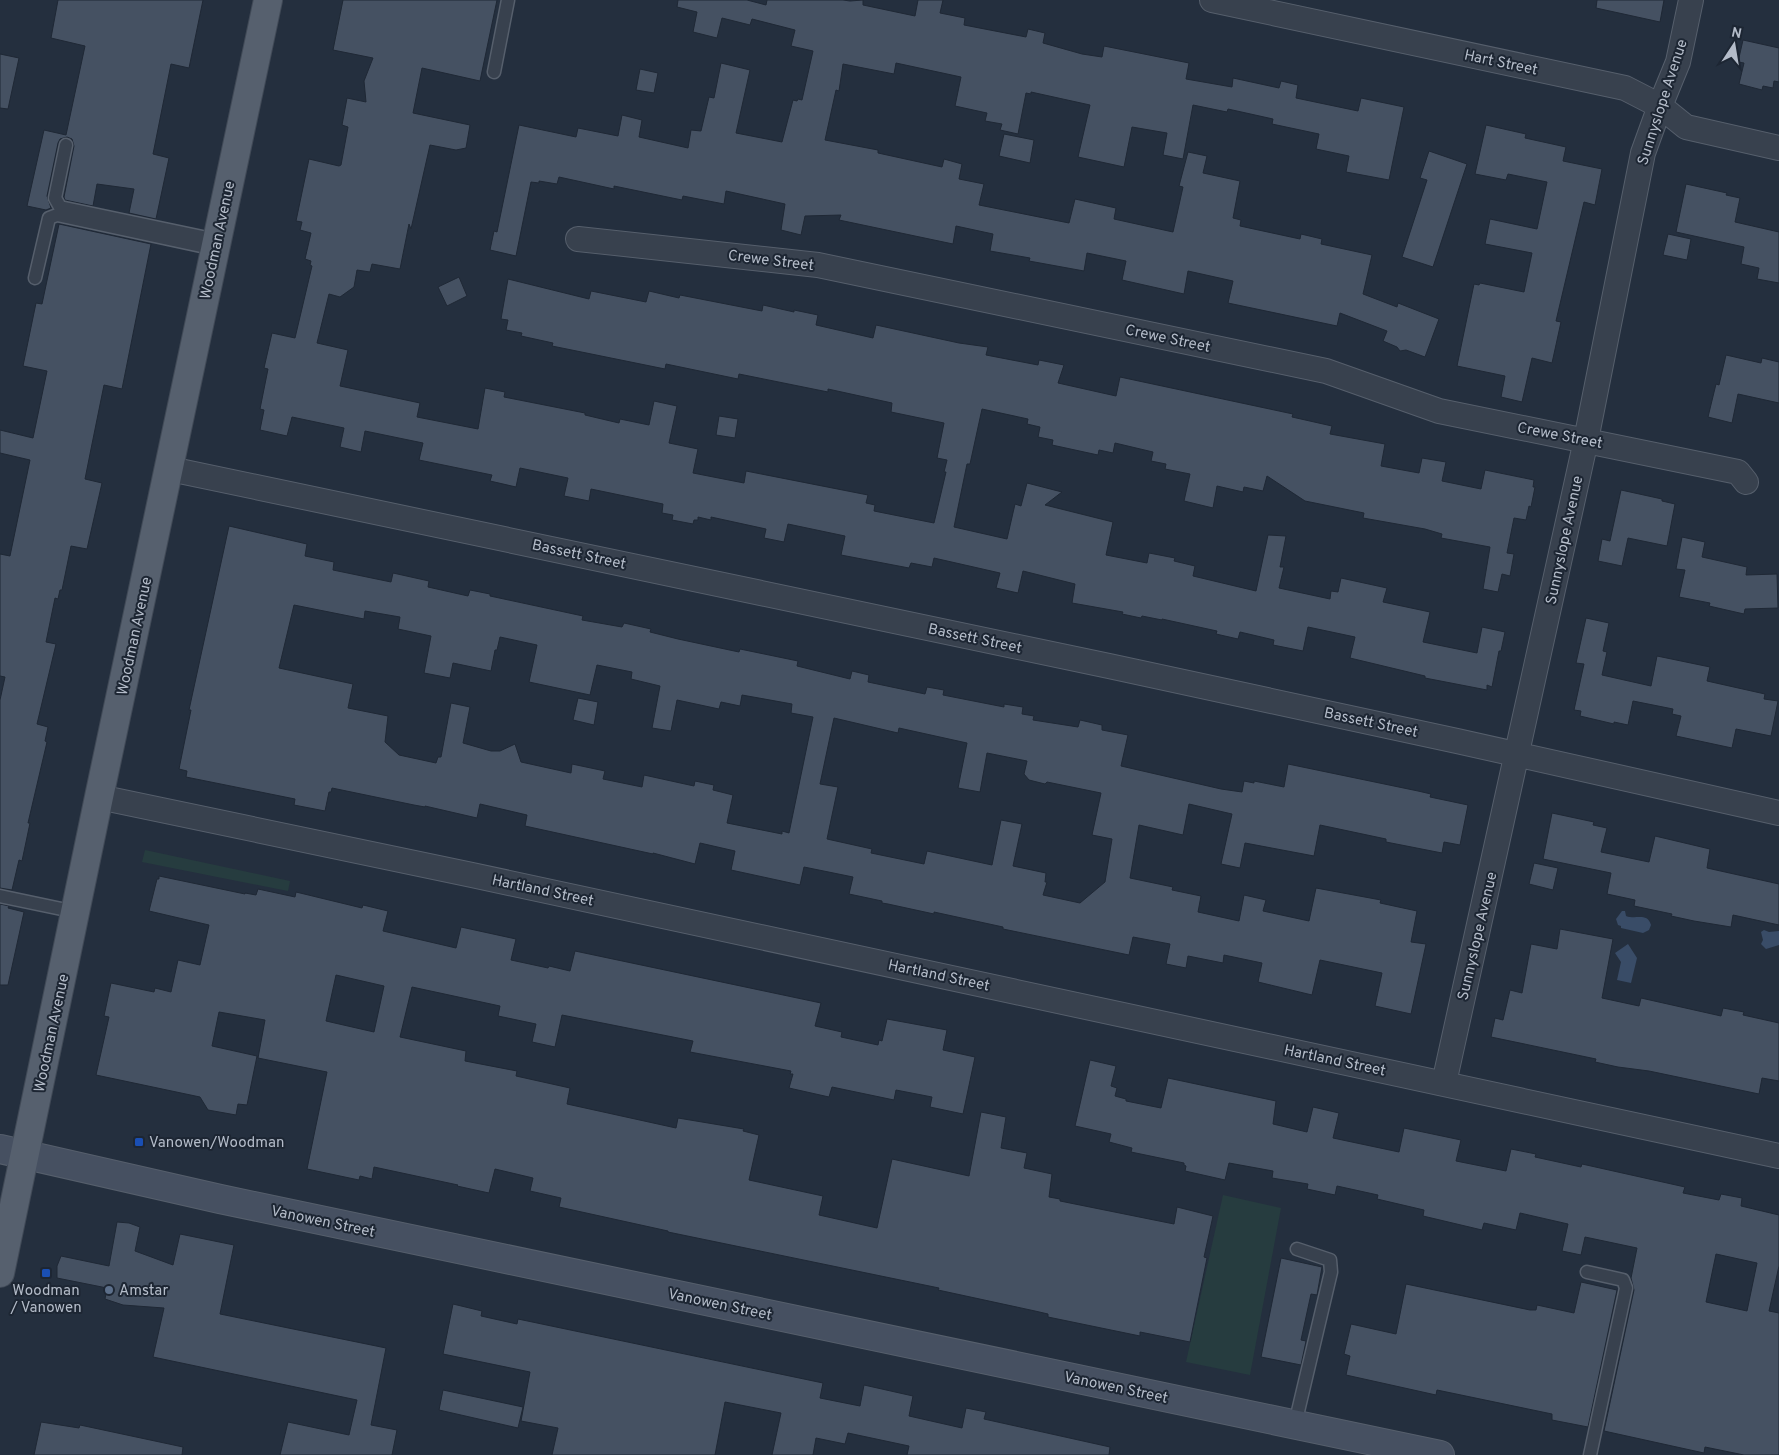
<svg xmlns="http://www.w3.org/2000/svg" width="1779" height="1455" viewBox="0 0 1779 1455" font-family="Overpass,sans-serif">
<rect width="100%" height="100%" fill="#242f3e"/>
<path fill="#263c3f" d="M145 850 290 881 288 891 142 862Z
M1223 1195 1281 1208 1250 1375 1186 1362Z"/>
<path fill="#394c67" d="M1622 911H1625L1626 916C1636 920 1647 912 1651 925L1649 930 1643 933 1621 928V926L1618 925 1616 919Z
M1764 930 1769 932 1779 931V945L1766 949 1761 944 1763 940 1761 932Z
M1628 944 1637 958 1631 983 1617 980 1621 962 1615 953Z"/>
<path fill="#455162" stroke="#1f2835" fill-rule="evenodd" d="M58 0H203L189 68 171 64 153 154 169 158 156 219 129 213 134 189 97 184 93 206 65 200 64 197 74 146 72 139 67 137 60 139 58 143 47 196 51 208 46 210 27 206 44 130 66 135 85 46 51 38Z
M343 0H497L480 81 422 68 413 113 470 125 466 148 456 150 430 145 411 229 409 224 400 269 372 264 370 272 357 270 354 287 340 297 329 294 317 343 348 350 340 386 420 403 417 417 478 429 485 388 505 392 504 397 585 413V415L619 423 620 419 649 425 654 401 677 406 669 443 698 449 693 473 744 483 746 471 868 495 866 503 875 505 874 511 934 523 946 472H944L947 460 937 458 944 423 891 412 892 403 828 389V392L739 374 738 379 666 364 665 369 552 346 553 343 521 336 522 333 506 330 508 320 501 319 508 279 589 299 591 291 646 302 649 291 679 298 680 295 762 311 763 305 794 312V310L818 315 816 325 873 338 876 325 959 343 988 347 986 355 1038 365 1039 360 1064 365 1058 383 1116 396 1120 377 1293 414 1292 417 1332 426 1330 434 1385 444 1381 466 1419 473 1422 458 1446 462 1442 481 1481 489 1485 470 1534 480 1533 487H1535L1531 507 1529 506 1526 520 1514 518 1507 553 1514 554 1510 576 1502 574 1498 592 1483 589 1490 547 1441 538 1442 534 1425 529 1363 518 1364 513 1305 501 1267 476 1263 491 1244 487 1243 492 1217 486 1213 508 1184 501 1190 474 1165 469 1166 464 1151 461 1153 452 1115 443 1113 453 1099 450 1098 455 1052 445 1053 440 1038 437 1040 427 1027 424 1028 419 982 409 970 464H967L954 527 1007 539 1015 504 1021 506 1027 483 1062 492 1045 505 1113 522 1106 555 1147 563 1149 553 1175 558 1174 561 1195 566 1193 576 1256 591 1268 535 1286 536 1280 567H1284L1279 588 1330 599 1331 591 1338 592 1341 578 1387 588 1383 602 1430 612 1423 642 1477 653 1482 627 1505 632 1501 651H1499L1492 687 1487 685V690L1425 678V676L1350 658 1355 637 1308 627 1303 651 1273 645 1274 640 1240 632 1238 639 1216 634 1217 631 1162 619V620L1142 616 1141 618 1122 614 1123 612 1072 603 1075 584 1023 571 1018 593 996 588 1000 573 934 558 932 567 911 563 909 568 841 555 845 536 788 524 784 542 764 538 766 529 711 517V520L698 517V520H694L693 524 672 520 673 515 662 513 663 504 591 489 589 501 564 496 568 478 520 468 516 487 490 481 492 475 419 460 423 443 365 431 361 452 340 447 344 428 292 417 287 436 260 430 264 410 260 409 268 369 264 368 272 333 295 338 312 266 310 265 311 261 305 259 311 233 300 230 302 222 296 221 309 159 339 166 341 165 348 127 342 125 347 98 366 102 364 81 373 58 333 50Z
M678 0H747L766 5 767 0H843L850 1 863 0V5L915 16 918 0H943L940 13 965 18 964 25 1026 37 1028 29 1045 33 1043 43 1082 54 1102 57 1104 46 1189 63 1186 79 1232 87 1233 78 1279 88 1281 81 1298 85 1296 98 1358 111 1361 98 1404 107 1389 180 1346 172 1349 156 1316 149 1319 134 1272 124 1273 119 1228 109 1227 112 1193 105 1183 159 1163 155 1167 133 1132 127 1124 167 1078 157 1090 105 1031 92V94L1026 93 1018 134 1000 130 1002 124 985 121 987 113 955 106 961 77 896 63 894 74 843 64 839 91 836 90 825 140 878 150V153L942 167 944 159 962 164 959 179 984 184 979 205 1069 223 1075 199 1116 208 1114 219 1173 232 1183 187 1179 186 1188 152 1207 156 1203 173 1240 181 1233 218 1241 220 1240 226 1300 239 1301 234 1322 239 1321 244 1372 255 1363 294 1397 307 1398 303 1439 319 1425 357 1406 350 1400 351 1397 347 1383 341 1387 331 1340 313 1337 326 1228 303 1233 281 1188 271 1184 294 1122 280 1126 261 1087 253 1084 271 1029 261 1030 258 990 251 993 234 956 226 953 244 839 220 841 215 805 216 801 235 781 230 785 204 726 191 724 204 683 196 682 200 614 186V189L559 177 557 184 539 181V183L531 182 516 256 490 250 494 231 497 232 519 125 576 137 578 128 618 136 622 115 642 120 639 137 688 148 691 130 701 131 709 97 714 98 721 63 750 70 736 133 782 142 793 100 797 101 798 99 802 100 813 51 791 46 795 30 752 19 750 25 722 18 717 38 693 32 697 12 677 7Z
M1597 0H1664L1660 22 1596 8Z
M1743 40 1779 48V82L1774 81 1773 88 1763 86 1762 90 1739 84 1744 63 1738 62Z
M0 54 19 58 8 109 0 108Z
M640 69 658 73 654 93 636 90Z
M1486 125 1526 134 1525 138 1566 147 1563 161 1602 169 1595 205 1584 202 1556 321 1561 322 1552 363 1532 358 1522 402 1501 397 1505 376 1457 366 1474 284 1479 285 1480 283 1524 292 1532 253 1485 244 1490 219 1537 229 1547 182 1508 174 1506 180 1475 174Z
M1004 134 1034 140 1030 163 999 156Z
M1429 151 1467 164 1433 267 1402 257 1427 180 1420 178Z
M1686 184 1727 193 1726 195 1740 198 1735 222 1779 232V283L1757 279 1759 268 1741 264 1744 247 1676 232Z
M59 224 151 244 122 389 104 385 92 444 85 479 102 483 87 549 71 546 62 590H60L58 599 55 598 46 642 56 644 37 724 48 727 45 741 47 742 28 823H30L22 861 19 860 12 890 0 888V700L5 677 0 676V554L10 556 30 460 0 453V430L33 438 47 371 23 366 36 303 42 304Z
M1668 234 1691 239 1687 260 1663 255Z
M459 277 467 296 447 306 438 287Z
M1726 355 1761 363 1762 358 1779 362V403L1738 394 1732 423 1708 417 1716 384 1719 385Z
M719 416 738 419 735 438 716 435Z
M1621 490 1662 499V501L1675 504 1667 546 1628 538 1622 566 1598 561 1602 539 1610 541Z
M229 526 307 544 305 556 334 562 333 570 391 582 393 573 429 581 428 587 468 596 470 590 490 594V596L583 616 582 620 622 627 624 623 651 629 650 632 678 639 739 652 740 649 798 661 797 666 850 679 852 671 869 675 868 682 925 694 927 687 944 690 943 695 1004 707V704L1023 707 1022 714 1034 716 1033 720 1078 727 1080 720 1102 725V730L1128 735 1121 766 1221 789 1242 792 1244 781 1254 783V781L1284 787 1288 764 1418 791 1431 794 1430 797 1468 805 1460 845 1444 842 1442 853 1386 842V839L1320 825 1314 856 1245 843 1240 868 1221 864 1232 814 1189 804 1183 835 1139 825 1130 878 1173 887 1172 890 1201 896 1198 912 1239 921 1244 895 1266 900 1263 911 1309 921 1316 888 1381 900 1380 903 1417 911 1411 942 1426 944 1411 1014 1375 1006 1382 973 1320 960 1312 995 1258 982 1262 963 1224 955 1223 963 1188 956 1186 968 1166 964 1170 944 1133 937 1129 955 1003 929V927L934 912V914L888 904 882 903V901L849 894 853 877 804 867 800 885 731 870 735 851 700 843 695 864 653 853V854L525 826 527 815 480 804 477 818 425 806V807L414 805 332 788 331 792H329L325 811 294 805 295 799 186 777 187 771 179 769 191 710H189ZM294 605 364 619 365 611 400 617 398 629 431 636 424 673 450 678 453 663 491 671 495 650H497L500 637 537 645 529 682 590 695 597 665 632 672 631 679 660 686 652 728 671 731 677 700 719 709 721 702 740 706 742 695 792 704 791 713 813 717 789 833 782 831V834L727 823 733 795 713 790 714 785 695 781 694 786 644 775 642 787 603 779 605 771 572 764 571 773 521 762 515 744 500 751H491L463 743 470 707 451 703 441 757H438L436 763 399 755 385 742 388 716 348 708 353 684 279 668ZM834 718 898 733 899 728 967 743 958 788 980 792 987 753 1027 761 1024 774 1029 780 1045 784 1047 782 1101 793 1092 835 1112 839 1105 882 1080 903 1043 895 1047 882H1045L1046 873 1013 866 1022 824 1001 820 992 865 927 851 924 864 871 853 872 849 827 839 838 787 820 784Z
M1682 537 1705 542 1702 557 1747 567 1746 575 1777 574 1778 608 1745 609 1744 614 1709 606 1710 603 1679 597 1685 570 1676 569Z
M1586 618 1609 623 1603 651 1607 652 1602 675 1651 686 1657 656 1710 667 1707 681 1765 694 1764 699 1778 701 1771 736 1736 729 1732 748 1676 736 1681 716 1672 714 1673 709 1633 701 1628 725 1614 722V724L1580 716 1581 711 1574 710 1584 664 1576 663Z
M578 698 598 702 594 725 573 720Z
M1552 813 1594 822 1593 825 1607 828 1601 852 1649 862 1655 836 1710 849 1707 868 1779 884V925L1733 915 1731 927 1694 921 1671 916 1672 914 1634 906 1635 900 1607 894 1611 873 1543 859Z
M1534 863 1558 868 1553 890 1529 884Z
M159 876 245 894V893L256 895 258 889 295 897 296 892 362 908 363 905 388 911 383 931 456 948 461 927 516 939 511 960 548 968 549 966 570 971 575 951 821 1003 815 1026 842 1032 841 1037 878 1045 879 1040 882 1041 887 1019 947 1030 943 1050 975 1057 963 1114 930 1107 932 1097 896 1090 894 1100 832 1087 829 1097 789 1088 793 1074H790L791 1071 690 1052 693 1041 562 1015 555 1047 532 1042 536 1024 498 1016 500 1006 412 987 400 1037 466 1051 465 1061 517 1071 516 1076 570 1088 567 1104 676 1128 678 1118 744 1129 743 1131 759 1135 749 1180 823 1196 819 1215 877 1228 892 1159 969 1176 981 1112 1006 1117 1001 1148 1027 1153 1024 1168 1052 1174 1049 1197 1060 1199V1201L1174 1224 1177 1207 1213 1216 1204 1257 1207 1258 1190 1342 1140 1332V1336L1048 1317V1314L1035 1311 938 1290 939 1288 668 1232V1231L559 1207 561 1198 530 1191 533 1178 495 1169 489 1193 457 1186 458 1185 374 1167 372 1179 360 1176 359 1180 307 1169 327 1072 258 1058 265 1020 219 1012 212 1046 257 1056 247 1105 238 1104 236 1115 208 1110 200 1097 96 1075 109 1017 104 1016 111 983 154 992 155 988 171 992 178 960 200 965 209 925 149 911 157 879H159ZM336 975 384 986 374 1032 326 1021Z
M0 904 9 906 8 908 24 912 8 985H0Z
M1560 929 1613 939 1602 998 1639 1006 1641 998 1721 1016 1723 1008 1744 1012 1743 1015 1779 1023V1081L1762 1078 1759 1094 1649 1071 1618 1067 1595 1062 1596 1059 1491 1037 1495 1018 1503 1020 1510 990 1522 993 1531 944 1557 949Z
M1090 1060 1116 1066 1111 1086 1117 1088 1115 1096 1126 1099V1101L1161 1108 1168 1078 1276 1101 1273 1124 1307 1132 1313 1107 1339 1113 1333 1138 1399 1152 1404 1128 1461 1140 1456 1161 1506 1171 1511 1149 1536 1154 1535 1157 1581 1167 1582 1164 1685 1187 1683 1193 1719 1200 1721 1194 1742 1198 1741 1206 1779 1215V1266L1769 1311 1779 1313V1455H1744L1705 1447 1704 1453 1604 1431 1634 1290 1631 1278 1637 1248 1585 1237 1581 1255 1562 1251 1568 1224 1520 1213 1516 1230 1484 1223 1482 1230 1423 1216 1424 1210 1377 1199 1378 1195 1337 1186 1335 1195 1307 1189 1308 1184 1272 1178 1273 1171 1229 1163 1225 1180 1185 1171 1186 1166 1184 1165V1163L1131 1152 1132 1148 1109 1142 1111 1134 1075 1126ZM1716 1254 1757 1263 1747 1311 1706 1302Z
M117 1222 129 1223 140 1227 135 1251 173 1265 180 1234 234 1245 220 1314 386 1348 371 1425 397 1430 392 1455H280L288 1422 349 1435 357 1400 153 1357 164 1308 123 1305 105 1299 107 1288 57 1278V1266L61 1256 109 1266Z
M1281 1258 1322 1267 1317 1295 1311 1294 1301 1340 1306 1341 1301 1365 1261 1357Z
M1581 1282 1617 1290 1588 1427 1552 1420V1414L1437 1390 1436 1395 1346 1375 1350 1356 1344 1354 1351 1324 1396 1334 1406 1284 1530 1310H1536L1537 1305 1574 1313Z
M453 1304 482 1311 481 1316 517 1324 518 1319 823 1383 820 1398 860 1406 864 1385 913 1396 909 1416 962 1428 966 1408 986 1412 984 1419 1110 1447 1109 1455H907L909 1446 848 1433 845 1444 816 1438 813 1455H772L781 1413 725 1402 715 1455H552L558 1428 521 1421 530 1372 443 1354Z
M443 1390 523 1407 518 1428 439 1410Z
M41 1422 79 1428 80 1425 183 1447 182 1455H34Z"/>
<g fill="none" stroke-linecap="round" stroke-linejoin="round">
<defs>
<path id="lane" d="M494 72 508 0
M66 145 55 198 60 207 217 240
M35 278 49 218 57 215 215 249
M0 896 76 912
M1587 1272 1623 1280 1626 1288 1590 1455
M1295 1424 1331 1272 1330 1260 1297 1249"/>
<path id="street" d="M1212 0 1625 88 1660 106 1686 127 1779 148
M578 239 818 265 1326 371 1439 411 1738 472 1746 482
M170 469 1109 666 1457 741 1779 813
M99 797 472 875 1779 1156
M1444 1083 1586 440 1643 153 1660 106 1678 62 1691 0"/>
<path id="secondary" d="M0 1149 220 1199 1440 1455"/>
<path id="primary" d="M0 1273 99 797 268 0"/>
</defs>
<use href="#lane" stroke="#565f6c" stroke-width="15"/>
<use href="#street" stroke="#565f6c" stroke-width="26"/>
<use href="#secondary" stroke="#565f6c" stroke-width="30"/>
<use href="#primary" stroke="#414a57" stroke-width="30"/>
<use href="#lane" stroke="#38414e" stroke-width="12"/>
<use href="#street" stroke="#38414e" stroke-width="24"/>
<use href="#secondary" stroke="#465061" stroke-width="28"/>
<use href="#primary" stroke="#56606e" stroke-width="28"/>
</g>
<g fill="#1a4fb4" stroke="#1d2633" stroke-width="2">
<rect x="134" y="1137" width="10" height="10" rx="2.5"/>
<rect x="41" y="1268" width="10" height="10" rx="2.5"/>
</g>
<circle fill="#5c6f8a" stroke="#1d2633" stroke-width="2" cx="109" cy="1290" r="5"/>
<g text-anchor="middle" stroke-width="4" stroke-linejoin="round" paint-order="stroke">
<g font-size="15" fill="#b4bcc9" stroke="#1d2633">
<text transform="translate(1501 62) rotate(12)" y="5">Hart Street</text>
<text transform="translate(1662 102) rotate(-72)" y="5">Sunnyslope Avenue</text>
<text transform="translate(217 240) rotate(-78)" y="5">Woodman Avenue</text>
<text transform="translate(771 260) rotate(7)" y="5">Crewe Street</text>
<text transform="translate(1168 338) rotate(12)" y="5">Crewe Street</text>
<text transform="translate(1560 435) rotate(11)" y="5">Crewe Street</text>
<text transform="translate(1564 540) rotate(-78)" y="5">Sunnyslope Avenue</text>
<text transform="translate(579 554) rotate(12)" y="5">Bassett Street</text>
<text transform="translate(134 636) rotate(-78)" y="5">Woodman Avenue</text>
<text transform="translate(975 638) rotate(12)" y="5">Bassett Street</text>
<text transform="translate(1371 722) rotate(12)" y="5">Bassett Street</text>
<text transform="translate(543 890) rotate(12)" y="5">Hartland Street</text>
<text transform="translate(1477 936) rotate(-77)" y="5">Sunnyslope Avenue</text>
<text transform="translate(939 975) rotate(12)" y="5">Hartland Street</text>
<text transform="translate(51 1033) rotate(-78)" y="5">Woodman Avenue</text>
<text transform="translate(1335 1060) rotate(12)" y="5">Hartland Street</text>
<text transform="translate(323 1221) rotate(12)" y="5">Vanowen Street</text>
<text transform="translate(720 1304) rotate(12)" y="5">Vanowen Street</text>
<text transform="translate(1116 1387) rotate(12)" y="5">Vanowen Street</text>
</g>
<g font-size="15" fill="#b4bcc9" stroke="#1d2633" text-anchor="start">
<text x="149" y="1147">Vanowen/Woodman</text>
<text x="46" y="1295" text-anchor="middle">Woodman<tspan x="46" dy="17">/ Vanowen</tspan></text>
<text x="119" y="1295">Amstar</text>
</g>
</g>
<g transform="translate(1734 45) rotate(12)" stroke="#1d2633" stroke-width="4" paint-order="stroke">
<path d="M0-4L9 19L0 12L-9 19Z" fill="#b4bcc9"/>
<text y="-8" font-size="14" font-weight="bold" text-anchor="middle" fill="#b4bcc9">N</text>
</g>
</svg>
